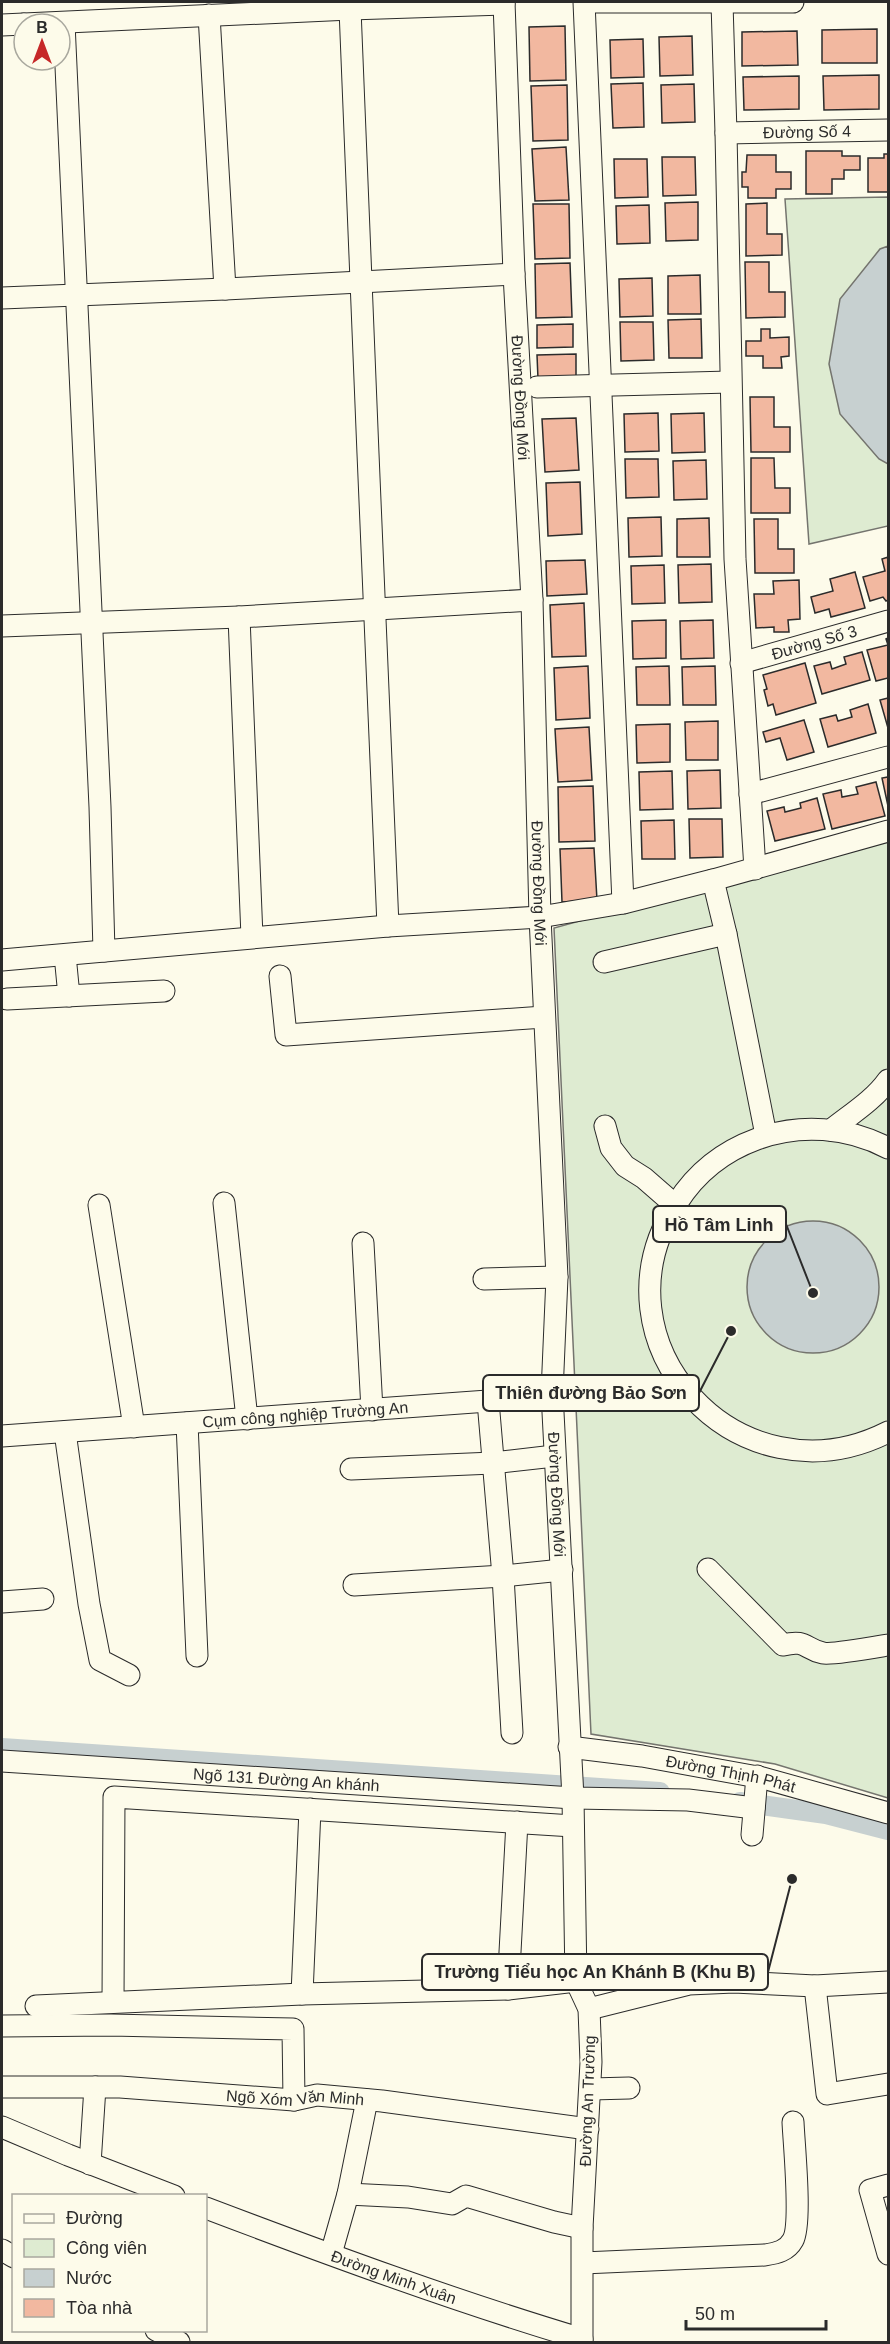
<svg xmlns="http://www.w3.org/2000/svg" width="890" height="2344" viewBox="0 0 890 2344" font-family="Helvetica,sans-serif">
<rect width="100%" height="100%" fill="#fdfbea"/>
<path fill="#deebd1" stroke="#74746e" stroke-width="1.5" d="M888 197V526L809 544 785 199Z
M888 836V1798L775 1764 591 1734 554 928Z"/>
<path fill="#c7d0d0" stroke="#74746e" stroke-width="1.5" d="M888 246V464L879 459 840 414 829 364 840 299 880 249Z
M747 1287a66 66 0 1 1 132 0a66 66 0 1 1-132 0Z"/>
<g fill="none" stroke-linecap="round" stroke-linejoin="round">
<path stroke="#c7d0d0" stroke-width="20" d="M2 1748 660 1792
M740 1802 826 1814 888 1830"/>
</g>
<path fill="#f2b8a0" stroke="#2b2b2b" stroke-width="1.5" d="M565 26 566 80 530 81 529 27Z
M877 29V63H822V30Z
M797 31 798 65 742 66V32Z
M692 36 693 75 660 76 659 37Z
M643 39 644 77 611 78 610 40Z
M879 75V109L824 110 823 76Z
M799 76V109L744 110 743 77Z
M643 83 644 127 613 128 611 84Z
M694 84 695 122 662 123 661 85Z
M567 85 568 140 533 141 531 86Z
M566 147 569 200 535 201 532 149Z
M806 151H842V156H860V170H844V179H832V194H806Z
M884 154H888V192H868V158H884Z
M747 155H776V172H791V189H776V198H748V187H742V172H746Z
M662 157H695L696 195 663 196Z
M614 159H647L648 197 615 198Z
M698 202V240L666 241 665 203Z
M767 203V234H782V255L746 256V204Z
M533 204H569L570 258 535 259Z
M649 205 650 243 617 244 616 206Z
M745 262H769V292H785V317L746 318Z
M570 263 572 317 536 318 535 264Z
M700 275 701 314H668V276Z
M652 278 653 316 620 317 619 279Z
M701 319 702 358H669L668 320Z
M620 322H653L654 360 621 361Z
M573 324V347L537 348V325Z
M761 329H770V338L789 337V356L781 357 782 368H763V356H746V341H761Z
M576 354V378L538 379 537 355Z
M750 397H774V427H790V452H751Z
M658 413 659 451 625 452 624 414Z
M704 413 705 452 672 453 671 414Z
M576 418 579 470 545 472 542 419Z
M751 458H774L775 488H790V513H751Z
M625 459H658L659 497 626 498Z
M706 460 707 499 674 500 673 461Z
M580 482 582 534 548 536 546 483Z
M661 517 662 556 629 557 628 518Z
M709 518 710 557H677V519Z
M754 519H778V549H794V573H755Z
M888 557V600L886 601 883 597 870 601 863 577 885 571 882 559Z
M585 560 587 594 547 596 546 561Z
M711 564 712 602 679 603 678 565Z
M664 565 665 603 632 604 631 566Z
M855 572 865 608 831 617 829 609 815 613 811 597 833 591 830 579Z
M799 580 800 619 788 620 789 632H774V627L756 628 754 594H774L773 581Z
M584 603 586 656 552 657 550 605Z
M666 620V658L633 659 632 621Z
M713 620 714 658 681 659 680 621Z
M888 638V678L876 681 867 650 888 645 886 639Z
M862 652 870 680 822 694 814 666 830 662 832 669 846 664 844 657Z
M805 663 816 703 776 715 773 704 768 706 764 690 767 689 763 675Z
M588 666 590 718 556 720 554 668Z
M669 666 670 705H637L636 667Z
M715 666 716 705H683L682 667Z
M888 698V728L880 700Z
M868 704 876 733 828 747 820 719 836 715 838 721 852 717 850 710Z
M804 720 814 752 787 760 780 738 766 742 763 732Z
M718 721V760H686L685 722Z
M670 724V762L637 763 636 725Z
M589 727 592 780 558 782 555 729Z
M720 770 721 808 688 809 687 771Z
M672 771 673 809 640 810 639 772Z
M888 777V806L882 778Z
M876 782 885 816 832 829 823 794 841 790 842 797 858 794 856 787Z
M593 786 595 841 559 842 558 787Z
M817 798 825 829 775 841 767 811 784 807 785 812 801 808 800 803Z
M689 819H722L723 857 690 858Z
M674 820 675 859H642L641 821Z
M594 848 597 900 562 902 560 849Z"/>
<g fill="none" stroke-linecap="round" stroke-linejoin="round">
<defs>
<g id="minor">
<path id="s1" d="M504 2 514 274 532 600 540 917 557 1277 552 1393 573 1798 576 1981 589 2009 591 2062 582 2228V2342"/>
<path d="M584 2 623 903"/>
<path d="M589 2H793"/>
<path d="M722 3 726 133 735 559 755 869"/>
<path d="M350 9C360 315 377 620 388 926"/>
<path d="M209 15 225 289"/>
<path d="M64 23 100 807 104 951"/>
<path d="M24 24 350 9 504 4"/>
<path d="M2 25 24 24"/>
<path id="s2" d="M726 133 888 130"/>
<path d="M2 298 225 289 514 274"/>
<path d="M537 387 730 382"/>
<path d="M239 617 252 937"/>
<path d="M2 626 239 617 532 600"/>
<path id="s3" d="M741 663 888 621"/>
<path d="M750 794 888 757"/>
<path d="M713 880 726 934 766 1135"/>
<path d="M65 955 69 996"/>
<path d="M2 960 388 926 540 917 623 903 713 880 888 831"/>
<path d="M604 962 726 934"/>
<path d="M280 976 286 1035 544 1017"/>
<path d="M7 999 164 991"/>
<path d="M605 1126 611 1148 625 1166 644 1178 675 1205"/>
<path d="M831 1130C851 1114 874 1100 888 1080"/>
<path d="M888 1148C848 1127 800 1123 757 1139 724 1151 696 1173 677 1203 586 1343 740 1507 888 1432"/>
<path d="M224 1203 247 1419"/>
<path d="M99 1205 134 1427"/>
<path d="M363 1243 372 1410"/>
<path d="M484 1279 557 1277"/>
<path d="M488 1401 503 1576 512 1733"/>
<path d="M187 1423 197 1656"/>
<path d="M65 1432 89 1604 100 1660 129 1675"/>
<path id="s4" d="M2 1436 488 1401 552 1393"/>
<path d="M351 1469 493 1463 554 1456"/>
<path d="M708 1569 783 1645C807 1639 804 1649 823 1653 832 1655 876 1647 888 1645"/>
<path d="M354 1585 503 1576 562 1570"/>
<path d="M2 1602 43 1599"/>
<path id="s5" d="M569 1747 642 1756 763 1778 888 1813"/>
<path id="s6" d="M2 1761 573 1798 688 1800 754 1808"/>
<path d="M752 1835 757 1776"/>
<path d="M815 1986 827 2094 888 2084"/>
<path d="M508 1989 517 1822"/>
<path d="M302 1994 310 1809"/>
<path d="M113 2002 114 1797 573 1826"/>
<path d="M36 2006 302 1994 508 1989 576 1981"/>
<path d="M589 2009 689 1984 734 1982 815 1986 888 1982"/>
<path d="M2 2026 111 2025 293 2029 294 2100"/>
<path id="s7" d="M2 2087H120L294 2100 317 2095 382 2101 588 2129"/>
<path d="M591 2089 629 2088"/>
<path d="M2 2127 68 2155 174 2196"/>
<path d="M90 2164 95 2087"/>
<path d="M888 2185 870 2190 888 2254"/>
<path d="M348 2194 408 2197 452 2204 466 2196 554 2222 582 2228"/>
<path id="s8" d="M206 2208C330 2255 455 2301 582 2339"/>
<path d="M2 2250 14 2257"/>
<path d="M331 2254 348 2194 367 2100"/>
<path d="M583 2263 765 2255C777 2253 787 2251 793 2240 802 2223 794 2145 793 2122"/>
<path d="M156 2330 179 2342"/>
</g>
</defs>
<use href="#minor" stroke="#2b2b2b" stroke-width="23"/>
<use href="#minor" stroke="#fdfbea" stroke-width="21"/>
</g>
<g text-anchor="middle" stroke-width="4.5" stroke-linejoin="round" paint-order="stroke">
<g font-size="16" fill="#2b2b2b" stroke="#fdfbea">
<text dy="6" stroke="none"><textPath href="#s2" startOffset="81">Đường Số 4</textPath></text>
<text dy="6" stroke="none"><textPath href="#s1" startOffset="396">Đường Đồng Mới</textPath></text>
<text dy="6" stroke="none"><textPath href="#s3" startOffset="76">Đường Số 3</textPath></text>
<text dy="6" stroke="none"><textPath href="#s1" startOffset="882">Đường Đồng Mới</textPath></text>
<text dy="6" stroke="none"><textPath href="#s4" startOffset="304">Cụm công nghiệp Trường An</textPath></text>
<text dy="6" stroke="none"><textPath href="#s1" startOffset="1494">Đường Đồng Mới</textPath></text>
<text dy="6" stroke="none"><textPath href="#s5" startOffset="164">Đường Thịnh Phát</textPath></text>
<text dy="6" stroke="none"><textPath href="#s6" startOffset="285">Ngõ 131 Đường An khánh</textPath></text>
<text dy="6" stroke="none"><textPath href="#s7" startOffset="294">Ngõ Xóm Văn Minh</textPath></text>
<text transform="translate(587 2101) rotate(-88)" y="6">Đường An Trường</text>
<text dy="6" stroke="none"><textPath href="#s8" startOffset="200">Đường Minh Xuân</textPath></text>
</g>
</g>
<path fill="none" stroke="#2b2b2b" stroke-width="2" d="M813 1293L786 1224M731 1331L699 1393M792 1879L768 1972"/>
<g fill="#2b2b2b" stroke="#fdfbea" stroke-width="2">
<circle cx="813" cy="1293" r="6"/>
<circle cx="731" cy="1331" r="6"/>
<circle cx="792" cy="1879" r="6"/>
</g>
<g fill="#fdfbea" stroke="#2b2b2b" stroke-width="2">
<rect x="653" y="1206" width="133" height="36" rx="6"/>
<rect x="483" y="1375" width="216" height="36" rx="6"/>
<rect x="422" y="1954" width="346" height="36" rx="6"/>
</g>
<g font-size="18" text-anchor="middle" font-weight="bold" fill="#2b2b2b">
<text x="719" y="1231">Hồ Tâm Linh</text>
<text x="591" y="1399">Thiên đường Bảo Sơn</text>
<text x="595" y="1978">Trường Tiểu học An Khánh B (Khu B)</text>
</g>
<rect width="890" height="2344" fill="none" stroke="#2b2b2b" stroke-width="6"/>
<rect x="12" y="2194" width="195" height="138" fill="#fdfbea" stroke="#a9a89e" stroke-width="1.5"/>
<rect x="24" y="2214" width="30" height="9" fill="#fdfbea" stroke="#a9a89e" stroke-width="1.5"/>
<text x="66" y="2224" font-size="18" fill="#2b2b2b">Đường</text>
<rect x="24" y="2239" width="30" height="18" fill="#deebd1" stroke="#a9a89e" stroke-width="1.5"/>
<text x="66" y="2254" font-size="18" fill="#2b2b2b">Công viên</text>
<rect x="24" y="2269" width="30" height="18" fill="#c7d0d0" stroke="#a9a89e" stroke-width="1.5"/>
<text x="66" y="2284" font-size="18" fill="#2b2b2b">Nước</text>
<rect x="24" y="2299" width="30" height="18" fill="#f2b8a0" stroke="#a9a89e" stroke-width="1.5"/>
<text x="66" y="2314" font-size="18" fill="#2b2b2b">Tòa nhà</text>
<g transform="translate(42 42)"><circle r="28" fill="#fdfbea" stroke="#a9a89e" stroke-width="1.5"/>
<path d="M0-4.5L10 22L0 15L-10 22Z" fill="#c62828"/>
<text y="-9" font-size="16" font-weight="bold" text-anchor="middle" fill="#2b2b2b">B</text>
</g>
<path d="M686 2320v9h140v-9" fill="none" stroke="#2b2b2b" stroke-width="3"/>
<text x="695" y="2320" font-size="18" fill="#2b2b2b" stroke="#fdfbea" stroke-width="4.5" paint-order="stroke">50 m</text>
</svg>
